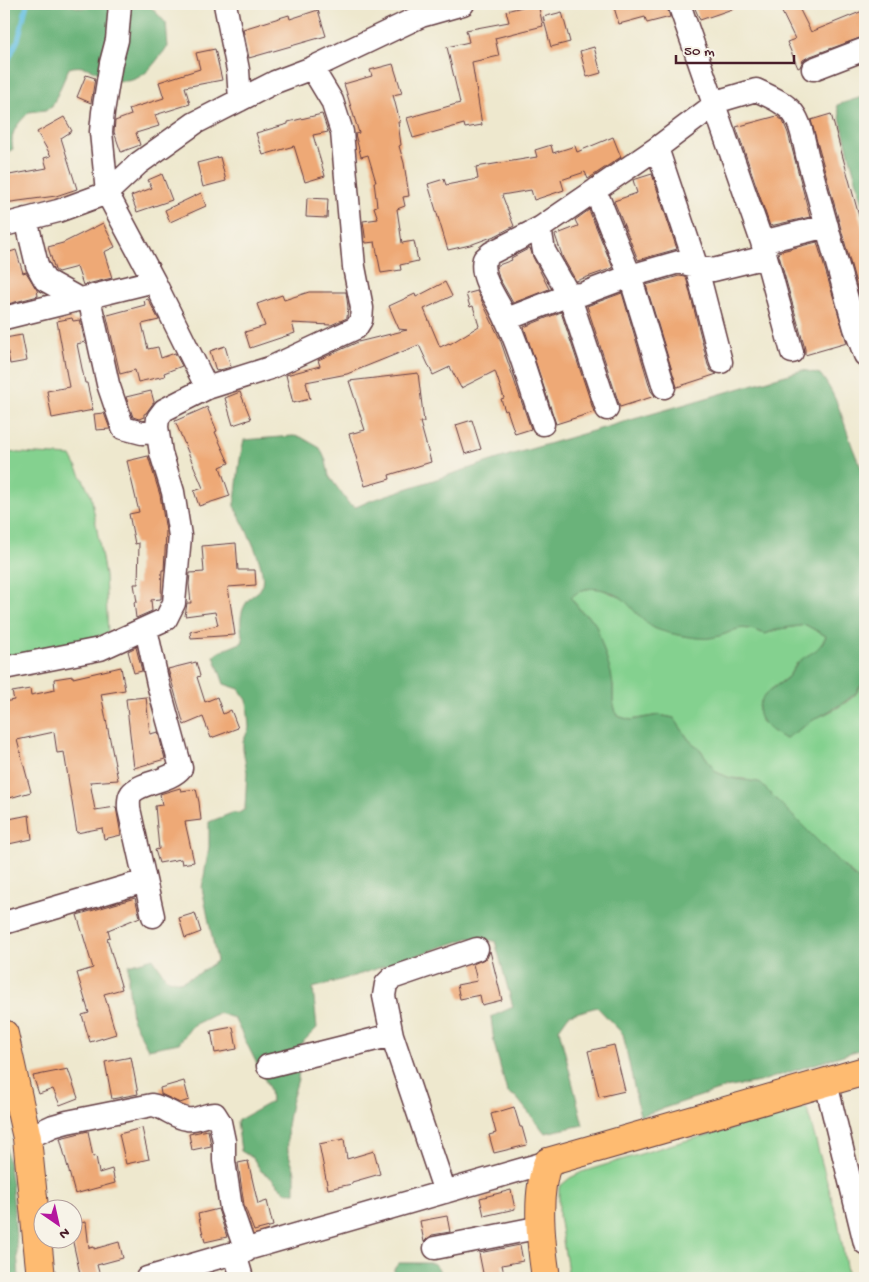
<svg xmlns="http://www.w3.org/2000/svg" width="869" height="1282" viewBox="0 0 869 1282" font-family="'Gochi Hand',sans-serif">
<rect width="100%" height="100%" fill="#f7f3e8"/>
<filter id="ink" filterUnits="userSpaceOnUse"><feTurbulence type="fractalNoise" baseFrequency=".02" numOctaves="2"/><feDisplacementMap in="SourceGraphic" scale="10" xChannelSelector="R" yChannelSelector="G"/><feConvolveMatrix kernelMatrix="1 2 1 2 8 2 1 2 1" color-interpolation-filters="sRGB"/></filter>
<filter id="wash" filterUnits="userSpaceOnUse"><feTurbulence type="fractalNoise" baseFrequency=".0096" numOctaves="4" result="noise"/><feDisplacementMap in="SourceGraphic" scale="20" xChannelSelector="R" yChannelSelector="G"/><feGaussianBlur stdDeviation="1.12" result="paint"/><feColorMatrix in="noise" values="0 0 0 0 0 0 0 0 0 0 0 0 0 0 0 0 0 1.4 0 .05"/><feComposite in="paint" operator="in"/></filter>
<g filter="url(#wash)">
<rect width="100%" height="100%" fill="#eee8ce"/>
<path fill="#84d18f" stroke="#67785d" d="M4 452 71 456 91 495 105 576 108 633 79 643 4 661Z
M592 588H599L622 598 654 628 725 634 737 628 752 629 765 634 779 629 806 625 826 636 819 649 796 664 789 676 766 694 759 707 761 721 773 732C801 723 831 716 854 696 858 692 861 685 865 680V885L745 779 730 778 716 772 700 749 689 740 674 718 659 715 631 720 617 716 613 702V686L592 619 581 611 571 598 577 591Z
M793 1104 807 1109 838 1221 848 1278H569L559 1216V1187L570 1178 582 1172 673 1144 732 1129Z"/>
<path fill="#6bb37a" stroke="#5a6952" d="M4 4H65L81 8 113 4H148L166 23 168 47C160 55 153 67 144 74 113 96 96 59 69 68L52 107 45 110 29 112C18 124 9 132 13 149L4 154Z
M865 96V211L850 158 837 105Z
M803 370 820 374C844 403 846 443 865 474V680L855 694 842 704 815 719 785 739C768 730 748 716 765 695 771 688 780 684 787 678 791 675 792 669 796 665 806 652 817 656 826 636L806 625 779 629 765 634C734 621 737 634 710 638 700 640 663 633 654 628 642 622 633 608 623 599 620 596 614 594 610 592 596 587 582 586 571 598L581 611 592 619 596 625 611 673 613 686V702L617 716 631 720 659 715 674 718 689 740 700 749 716 772 730 778 759 782 849 872 865 885V1048L759 1082 725 1088 640 1116 623 1034 597 1007 569 1015 559 1029 583 1125 545 1133 516 1097 507 1092 494 1043 491 1017 513 1007 495 941 469 938 364 973 313 988 317 1028 300 1045 298 1079 291 1103 287 1126 288 1152 295 1172V1192H285L271 1178 261 1171 253 1158 241 1151 237 1121 271 1102 270 1090 234 1018 218 1013 193 1025 179 1043 148 1049 132 1019 128 980 129 965 153 958 166 978 180 982 198 974 217 961 202 888 209 847V822L232 813H239L245 809 247 772 243 749V742L249 728 247 700 239 689 224 684 214 656 219 652 243 642C240 623 238 610 252 596 254 594 257 593 259 591 273 575 242 522 234 506 238 484 238 462 244 440L293 436 301 437 320 448 326 461 329 476 349 504 356 507 372 500 510 455Z
M4 1135 12 1185 19 1278H4Z
M399 1263H433L446 1278H393L394 1269Z"/>
<g fill="none" stroke-linecap="round" stroke-linejoin="round">
<path stroke="#64bfe2" stroke-width="5" d="M4 69 18 40 27 4"/>
</g>
<g id="blocks">
<path fill="#eea976" d="M534 4H538L543 26 495 38 499 56 472 62 482 125 465 128 464 124 413 138 407 118 460 103 447 47 469 42 466 30 509 22 506 11Z
M613 4H666L670 17 647 23 645 17 619 24Z
M693 4H741V6L700 20Z
M778 4H797L811 32 865 10V36L808 57 803 60 800 67 798 68 787 42 795 39Z
M318 10 326 36 249 58 243 29 289 15 290 19Z
M562 12 570 42 551 47 543 17Z
M594 47 601 73 587 77 580 51Z
M215 49 222 80 185 87 190 104 155 115 159 126 136 133 140 145 121 152 114 132 115 121 131 115 129 109 164 98 159 82 200 69 196 53Z
M393 64 402 93 393 95 400 122H398L401 145 399 146 404 163 409 196 403 197 405 206 397 209 402 243 414 241 418 261 400 265 401 270 381 273 375 242 366 243 363 221 378 219 374 207 377 206 374 182H376L368 155 361 157 355 134 359 133 344 84 372 76 370 70Z
M86 75 95 78 91 103 77 97Z
M322 114 328 132 313 135 325 176 305 182 294 146 263 155 256 133 288 124V122Z
M831 114 865 238V316L811 120Z
M777 116 783 121 788 133 810 217 770 226 736 127Z
M64 117 72 131 61 138 77 189 56 196 4 203V176L47 168 44 158 51 156 37 132Z
M613 137 621 157 588 179 585 172 561 180 564 190 534 200 531 190 502 195 514 226 497 235 470 245 448 250 428 184 444 179 446 185 478 179 476 167 537 157 535 150 551 145 553 153 575 146 577 152Z
M220 157 226 181 203 187 197 163Z
M162 174 172 200 137 212 131 196 152 188 148 180Z
M652 174 677 249 638 260 614 201 637 193 633 180Z
M201 193 206 206 170 222 165 210Z
M307 198 328 199 327 218 306 217Z
M589 210 613 268 576 281 563 258 555 235 578 226 575 220Z
M103 223 115 247 104 252 112 278 83 285 77 267 58 272 55 270 48 247 63 243Z
M817 242 847 343 805 355V349L778 252Z
M530 248 533 257 549 289 513 303 499 278 496 266 512 260 511 258Z
M16 250 23 273 26 272 37 290 38 296 4 305V254Z
M679 276 686 277 708 365 711 371 717 374 677 387 646 285Z
M445 282 452 296 424 309 440 347 449 343 450 344 479 326 473 306 470 307 466 294 477 291 500 339 531 429 515 434 507 410 505 411 501 399 504 398 495 371 461 388 450 367 433 375 419 345 347 374 306 382 310 399 293 403 286 375 320 366 318 360 358 342 407 330 399 329 389 306 415 294 416 297Z
M309 292H346L348 307 347 318 331 325 292 323 295 333 250 348 245 332 265 326 257 304 282 295 284 300Z
M622 293 651 391 655 396 620 407 587 306Z
M148 299 159 320 142 324 148 349 158 347 161 358 175 353 182 366 164 373 165 376 138 382 135 370 120 374 106 313 108 315 145 305 144 300Z
M561 312 594 412 556 424 524 327Z
M72 318 73 321 80 320 85 342 77 344 85 383H87L93 410 52 418 47 391 69 387 57 321Z
M22 335 27 361 10 364 5 338Z
M225 346 231 367 216 371 210 351Z
M418 373 424 422H420L431 462 389 475 390 479 365 486 349 434 365 430 349 381Z
M151 391 154 402 146 413 144 414V417L139 419 133 417 126 397Z
M240 392 251 419 233 425 225 398Z
M207 407 217 431 215 432 229 463 220 467 230 496 199 506 194 491 203 488 175 421Z
M104 413 110 429 96 430 94 414Z
M472 420 481 449 465 454 456 425Z
M148 456 160 495 166 531 165 552 164 570H162L161 599 151 600 152 611 136 618 134 602H137L134 584H138L139 543 135 544 129 514 139 512 127 461Z
M236 543 238 570H255L256 585 228 587 235 635 191 638 190 632 218 625 215 612 185 616 187 603H191L189 584 190 573 204 572 202 546Z
M136 647 142 671 134 673 128 651Z
M196 662 200 676 197 677 205 702 217 697 223 714 231 710 238 728 211 738 203 717 184 725 168 669Z
M121 667 125 690 101 694 118 780 90 782 95 810 116 807 121 835 104 839 102 828 77 833 64 752 57 753 54 732 17 740 31 792 6 799 4 792V702L14 700 12 692 30 689 31 695 55 690 54 679 73 676V678Z
M146 697 150 734 158 732 165 759 134 768 126 699Z
M180 788 181 791 196 789 199 802 201 820 185 822 194 862 182 864 181 859 159 863 155 850 159 849 155 806 162 805 160 794Z
M29 815 32 839 4 845V820Z
M135 898 140 917 108 930 110 937 107 938 122 989 104 994 116 1034 90 1042 82 1015 89 1013 77 973 93 968 77 915Z
M195 913 201 932 185 938 179 918Z
M490 951 502 1000 482 1005 480 995 460 999 457 985 477 981 473 964 487 958Z
M233 1027 237 1049 215 1053 211 1031Z
M614 1045 625 1091 599 1097 588 1051Z
M131 1057 138 1094 112 1099 105 1062Z
M68 1069 78 1098 60 1105 53 1089 39 1094 33 1076Z
M184 1081 189 1100 180 1103 161 1094 160 1088Z
M514 1107 520 1127H522L527 1145 494 1153 489 1135 496 1133 491 1114Z
M142 1128 149 1159 126 1164 119 1134Z
M208 1130 211 1146 192 1150 189 1134Z
M88 1131 93 1157 96 1156 99 1173 112 1169 115 1183 75 1194 60 1138Z
M344 1139 347 1159 374 1151 380 1174 352 1182V1184L328 1189 319 1144Z
M248 1161 258 1204 267 1201 273 1226 254 1231 244 1205 238 1163Z
M511 1190 515 1209 484 1216 480 1198Z
M218 1209 227 1237 205 1242 198 1214Z
M447 1216 450 1232 432 1235 424 1242 420 1221Z
M86 1222 89 1248 94 1247V1249L119 1242 123 1258 97 1265 100 1276 81 1278 72 1238V1224Z
M520 1245 523 1261 502 1265 505 1278H484L479 1253Z"/>
</g>
</g>
<g filter="url(#ink)">
<use href="#blocks" fill-opacity="0" stroke="#633d43" stroke-width="1"/>
<g fill="none" stroke-linecap="round" stroke-linejoin="round">
<defs>
<path id="minor" d="M120 4 117 40 111 63 103 112 101 132 107 193 154 281 207 388
M225 4 238 70 240 100
M679 4 762 242 792 352
M813 69 865 49
M597 189 598 197 630 276 664 387
M26 219 37 265 45 280 81 300
M4 225 58 211 107 193 139 163 195 123 275 82 312 68 421 16 463 4
M540 228 544 251 569 295 607 409
M762 242 827 226
M89 298 108 384 123 428 142 433 157 431
M4 318 154 281
M507 319 569 295 582 294 630 276 679 262 713 270 766 257
M721 362 696 265 657 148 714 105 722 100 756 90C796 108 798 112 807 155L855 328 865 355
M543 424C529 385 519 342 499 305 492 292 480 275 484 259L491 253 540 228 657 148
M146 629 158 684 181 768C170 782 139 782 131 794 128 798 129 805 129 809L153 916
M4 668 100 649 166 619 174 603 180 536 173 492 161 453 157 427 158 418 164 410 207 388 270 368 356 328 361 320 362 308 354 267 342 132 332 101 312 68
M4 923 145 881
M268 1066 392 1035
M826 1083 865 1243
M27 1138 53 1126 67 1122 152 1105C165 1107 174 1117 187 1119 196 1121 205 1114 215 1114L220 1122 224 1141V1161L231 1208 246 1251
M445 1192 392 1035 384 996 386 984 392 978 477 949
M435 1248 541 1227
M235 1254 242 1278
M147 1278 548 1162"/>
<path id="major" d="M4 1034 27 1138 41 1278
M546 1278C541 1244 535 1194 548 1162L865 1071"/>
</defs>
<use href="#minor" stroke="#633d43" stroke-width="25"/>
<use href="#major" stroke="#633d43" stroke-width="30"/>
<use href="#minor" stroke="#fff" stroke-width="22"/>
<use href="#major" stroke="#febb71" stroke-width="28"/>
</g>
</g>
<rect width="869" height="1282" fill="none" stroke="#f7f3e8" stroke-width="20"/>
<g transform="translate(58 1224) rotate(146)"><circle r="24" fill="#f7f3e8" stroke="#b29e9c"/>
<path d="M0-4L9 19L0 12L-9 19Z" fill="#b5179e"/>
<text y="-8" font-size="14" font-weight="bold" text-anchor="middle" fill="#4a1f2b">N</text>
</g>
<path d="M676 55v8h118v-8" fill="none" stroke="#4a1f2b" stroke-width="2.5"/>
<text x="684" y="55" font-size="15" fill="#4a1f2b" stroke="#f7f3e8" stroke-width="4" paint-order="stroke">50 m</text>
</svg>
